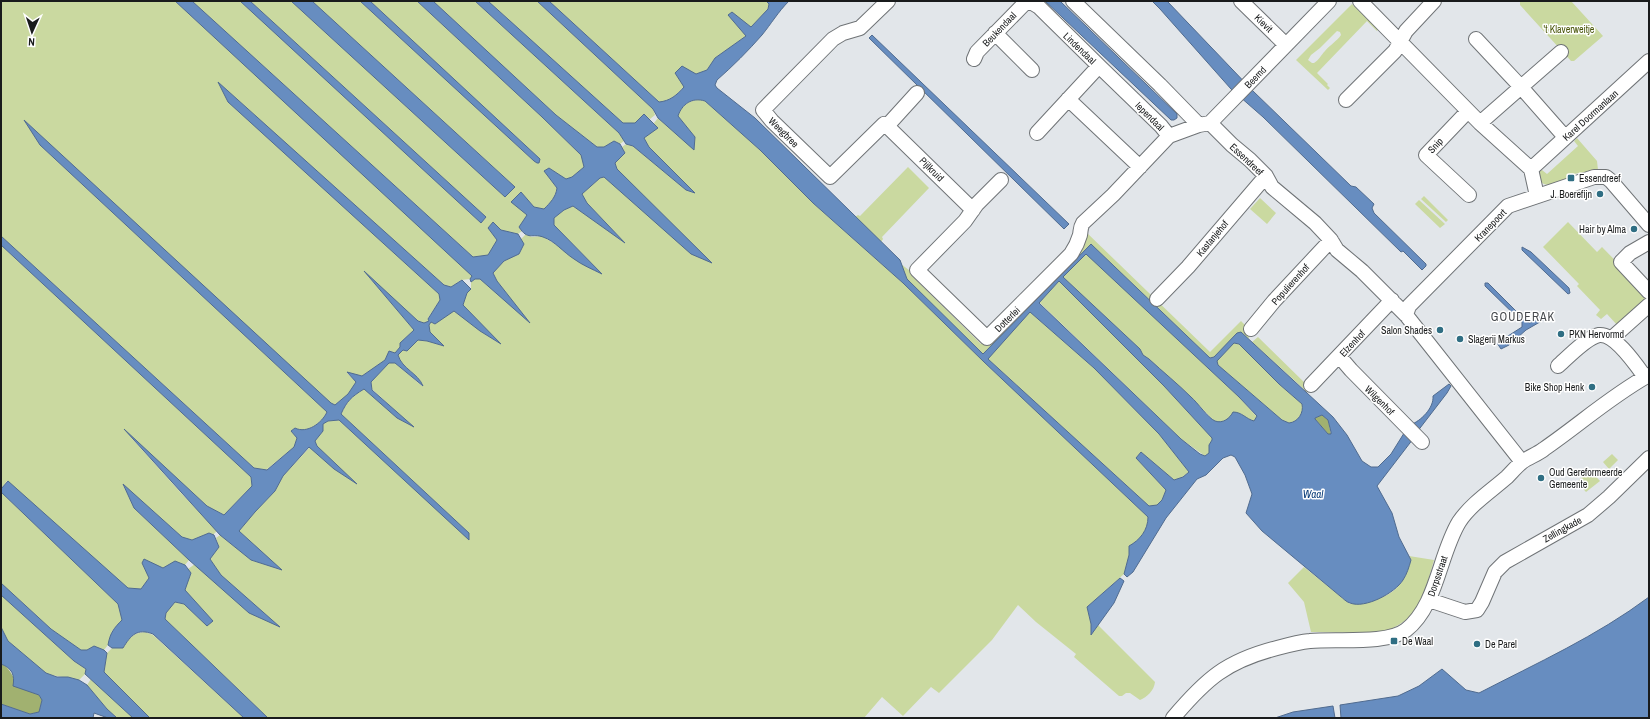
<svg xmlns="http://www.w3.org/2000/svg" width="1650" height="719" viewBox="0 0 1650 719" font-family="'Archivo Narrow',sans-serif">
<rect width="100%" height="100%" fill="#e2e6ea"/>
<path fill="#cad9a0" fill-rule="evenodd" d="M1 1H175L473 276 470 279 461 280 451 287 444 285 219 83 228 102 439 294 440 300 428 318 429 321 424 323 418 321 367 275 414 330 400 343V347L395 353 389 351 385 360 362 376 347 373 356 382 348 394 335 405 331 404 26 122 40 145 327 412C321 423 307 434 295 428L291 431 297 438 294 447 266 470 254 468 1 236Z
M192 1H240L481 223 486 217 250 1H291L505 197 515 187 312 1H360L534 161 540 159 370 1H417L542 117 581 155 584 167 572 177 566 179 549 168 544 171 557 188C556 197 550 203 544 209L534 207 521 192 527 215 519 227 522 231 518 234 501 230 493 223 488 228 497 240 488 255 473 257Z
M433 1H475L619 133 624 141 620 144 614 141 604 147H597L556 115Z
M488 1H537L653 109 655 115 650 119 644 114 635 123H623Z
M549 1H766L769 4 768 9 751 27 732 13 729 15 746 36 715 58 707 70 696 74 675 73 684 86C677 95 670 101 659 102Z
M1520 1H1571L1603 36 1574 61H1571L1520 5Z
M1352 4 1378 29 1377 31 1367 21 1317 73 1328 84 1327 85 1330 88 1328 90 1296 60ZM1337 31 1340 32 1341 35C1337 41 1330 45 1325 51 1321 55 1319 60 1314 63H1312L1308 60 1311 55 1320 48Z
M701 99 705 101 760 150 813 203 903 283 984 362 1148 517C1148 530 1140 540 1129 546V555L1124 574 1087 607 1091 624V634L1098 625 1155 682C1154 691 1147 697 1140 700L1130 693H1126L1122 696H1119L1074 657 1076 654 1036 622 1018 605 992 640 939 693 931 687 903 716 882 697 864 718H268L165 619 166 613 175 602 184 604 207 626 185 590 191 573 188 569 195 564 249 613 279 626 221 575 210 559 219 547 216 538 220 535 251 560 281 570 239 531 255 512 275 491 283 476 310 447 334 469 354 482 317 446 315 441 323 431V424L328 421 339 420 469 539V533L341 414C348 401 351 397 364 389L397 418 412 426 372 389 371 382 389 363H395L422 386C418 372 402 369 398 355L403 350 407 351 418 340 427 341 443 346 430 332 429 325 431 322 435 324 454 310 480 331 499 343 463 305 467 293 471 289V282L475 279H480L528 321 497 281 493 273 504 261 519 254 524 244 521 239 526 234 532 237 542 236 600 272 554 225V218L564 210 573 206 623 241 587 203 582 194 600 178 604 177 710 262 626 179 617 169 615 163 625 153 622 147 626 144 633 146 686 190 694 193 649 147 644 138 657 128 654 123 658 118 694 149 695 137 678 116C682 104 689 101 701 99Z
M1577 138 1597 161 1598 170 1580 175 1579 173 1574 174V177C1563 181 1536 195 1540 171L1542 170 1547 174 1578 146 1574 141Z
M908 167 929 188 882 237 883 239 881 242 855 217 858 215 860 216Z
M1424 196 1448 220 1446 222 1421 199Z
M1260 198 1276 213 1267 224 1250 209Z
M1419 200 1445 224 1440 228 1415 204Z
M1568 222 1597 252 1602 247 1648 294 1647 297 1619 323 1618 326 1607 314 1601 319 1596 315 1600 310 1577 286 1579 284 1543 247Z
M1086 232 1210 352 1241 321 1251 331 1250 336 1248 339 1241 332 1214 357 1210 358 1091 244 983 354 907 279 901 264 914 274 912 276 981 344 984 342 988 345 1077 253Z
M1 245 251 477 252 486 224 515 207 506 128 434 181 493 217 531 213 535 209 533 192 540 182 537 123 485 134 508 189 560 185 565 175 562 163 568 142 563 149 578 141 589 128 588 7 481 1 489Z
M1086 253 1239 397 1257 417 1254 421 1250 420 1240 413 1225 421 1219 422 1214 421 1192 398 1149 359 1142 355 1140 349 1063 277Z
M1059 281 1164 386 1212 438V440L1209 445V453L1205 456 1181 439 1039 302Z
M1030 312 1094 368 1159 434 1189 472 1181 478 1174 480 1142 453 1136 458 1166 490 1162 500 1157 506H1149L987 358Z
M1258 337 1310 388 1307 392 1252 342Z
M1234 343 1239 344 1279 384 1302 404C1304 413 1298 422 1289 423L1282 420 1218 365 1216 361Z
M1612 454 1618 460 1609 469 1603 462Z
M1590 470 1600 481 1586 492 1577 482Z
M1 492 118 604 122 620 112 631 108 645 104 650 94 646 87 650H81L51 629 1 583Z
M1409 556 1434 560C1429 577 1422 607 1407 619 1402 623 1395 627 1389 630 1374 635 1329 632 1311 632L1304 602 1288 583 1304 567 1350 604C1369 601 1392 599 1403 580 1406 574 1409 567 1411 560Z
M1 595 74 661 86 669 85 674 79 680 46 674 8 641 1 627Z
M145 632 153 635 244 718H150L104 672 107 653 112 648H123C129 638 133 633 145 632Z
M91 679 133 718H117L107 709 87 685Z"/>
<path fill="#a1b170" d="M1322 415 1328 420 1331 434H1328L1315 419V418Z
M1 664C9 667 10 672 14 678 20 686 30 692 39 695L42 700 39 712 30 714 1 704Z"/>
<path fill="#678dc0" stroke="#506b8f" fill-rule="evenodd" d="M175 1H192L473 257 488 255 497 240 488 228 493 222 501 230 518 234 524 244 519 254 504 261 493 273 497 281 530 323 480 279H475L471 282 470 279 472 276Z
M240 1H250L486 217 481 223Z
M291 1H312L515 187 505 197Z
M360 1H370L540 159 539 163H537L534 161Z
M417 1H433L556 115 597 147H604L614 141 620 144 625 153 615 163 617 169 712 263 691 254 604 177 600 178 582 194 587 203 625 243 573 206 564 210 554 218V225L602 274C592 269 582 265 574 259 563 252 555 241 543 237 532 233 528 241 519 227L527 215 511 202 521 192 534 207 544 209C550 203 556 197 557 188L544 171 549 168 566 179 572 177 584 167 581 155 542 117Z
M475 1H488L623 123H635L644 114 658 128 644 138 649 147 695 193 686 190 633 146 626 144 619 133Z
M537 1H549L659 102C670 101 677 95 684 87L675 73 682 66 696 74 707 70 715 58 746 36 728 15 732 12 751 27 768 9 769 4 766 1H789C778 12 771 24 762 35 748 51 733 66 717 80L715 85 717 88 755 118 900 260 907 279 983 354 1091 244 1210 358 1214 357 1237 333 1241 332 1333 417 1347 435 1362 461 1371 467H1378L1391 454 1406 430 1413 439 1377 486 1392 513 1399 537 1411 560C1409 567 1407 574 1403 580 1395 593 1365 609 1350 603 1346 602 1343 598 1340 596L1262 531 1246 513 1252 494 1245 475 1235 457 1231 455 1223 458 1206 475 1197 479 1166 518 1133 572 1127 577 1124 574 1129 555V546C1140 540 1148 530 1148 517L984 362 903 283 813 203 760 150 705 101C692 97 682 104 678 116L695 137 694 150 658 118 653 109ZM1086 254 1239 397 1257 416 1254 421C1246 419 1242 412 1233 412 1230 418 1223 424 1215 421 1208 418 1198 403 1191 397 1178 384 1163 372 1149 359L1143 355 1140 349 1063 277ZM1059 281 1164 386 1212 438V440L1209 445V453L1205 456 1200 454 1181 439 1039 303ZM1030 312 1094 368 1159 434 1189 472 1183 477 1174 480 1141 452 1136 458 1166 490 1162 500 1157 505 1149 506 988 359ZM1234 343 1239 344 1279 384 1302 404C1304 413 1298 422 1289 423L1282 420 1218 365 1217 361ZM1322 415 1328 420 1331 432V434H1328L1315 419V418Z
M1045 1H1060L1177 114V118L1174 120H1171Z
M1152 1H1167L1253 91 1351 186 1356 187 1374 204 1372 208 1374 213 1426 264V266L1422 270 1403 251 1401 252 1263 117 1231 89 1160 9Z
M872 35 1069 224 1064 229 869 38Z
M218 82 444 285 451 287 462 280 471 289 467 293 463 305 501 344 480 331 454 311 435 324 431 322 429 325 430 332 444 346 427 341 418 340 407 351 403 350 398 355C402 369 418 373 423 386L395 363H389L371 382 372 390 414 427 397 418 364 389C351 397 347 401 341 414L469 533V540L339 420 328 421 323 424V431L315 441 317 446 357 484 334 469 309 447 283 476 275 491 255 512 239 531 282 570 251 560 220 535 124 429 207 506 224 515 252 486 251 477 1 245V236L254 468 267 470 294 447 297 438 291 431 295 428C307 434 322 423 327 412L40 145 24 120 331 403 335 405 348 394 356 382 347 372 362 376 385 360 389 351 395 353 400 347V343L414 330 364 271 418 321 424 323 429 321 428 319 440 300 439 294 228 102Z
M1522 247 1531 252 1569 288 1570 293 1568 294 1522 250Z
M1485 283H1488L1527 322 1530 323 1542 315 1545 319 1526 330 1509 345 1501 349 1497 343 1522 327V322L1485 286Z
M1449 384 1451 386 1447 393 1417 432 1410 425C1421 421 1434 408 1433 396Z
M8 481 128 588 141 589 149 578 142 563 144 559 163 568 175 561 185 565 191 573 185 590 213 621 207 626 184 604 175 602 166 613 165 619 268 718H244L153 634C137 628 131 635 123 648H112L108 645C110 633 114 628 122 620L118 604 1 492V489Z
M123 484 182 537 192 540 209 533 214 535 219 547 210 559 221 575 280 627 249 613 189 560 134 508Z
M1120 578 1124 581 1114 603 1091 635V624L1087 607Z
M1 583 51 629 81 650H87L94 646 104 650 107 653 104 672 150 718H133L85 674 86 669 74 661 1 595Z
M1649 597V718H1340H1341L1340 705 1398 696 1419 686 1442 669 1466 690 1479 693C1537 663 1597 636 1649 597Z
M1 627 8 641 46 673 57 677H68L79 680 87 685 107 709 117 718H108L94 713 93 718H1V704L30 714 39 712 42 700 39 695 13 686C15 675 12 668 1 664Z
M1333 706 1335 718H1275L1293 712Z"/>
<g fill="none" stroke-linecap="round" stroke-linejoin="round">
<defs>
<path id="minor" d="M888 1 860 28 843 33 833 39 763 110 772 121 830 177 884 124 887 126 917 93
M1029 1 1039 7 1099 66 1037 133
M1073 1 1160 85 1199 125
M1241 1 1286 45
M1360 1 1480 123 1531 169 1537 196
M995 33 1032 70
M1476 39 1521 87 1561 52
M974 59 977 52 1027 1
M1068 99 1140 167
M1346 100 1395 51 1406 31 1434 1
M1468 111 1426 155 1469 195
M1210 123 1232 145 1250 160 1266 176 1272 187 1315 223 1331 240 1337 250 1362 271 1406 315 1522 462
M1480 123 1521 87 1565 137
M887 126 973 210
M1169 136 1199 125 1210 123 1329 1
M1531 169 1649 61
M1001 180 977 204 965 221 917 270 987 338 1071 254C1075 248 1078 242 1080 235 1081 230 1080 228 1083 223L1113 195 1169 136 1161 126 1099 66
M1649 242 1630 253 1621 262 1649 292
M1157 299 1188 267 1266 176
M1406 315 1409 306 1508 206 1594 177H1606L1611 181 1649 225
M1251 329 1274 301 1331 240
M1612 338 1649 305
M1339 356 1351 370 1422 442
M1558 366C1567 358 1587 337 1599 335 1615 333 1637 366 1645 377
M1311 385 1392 300
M1429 600 1465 612 1477 610 1482 602 1495 572 1505 562 1588 515 1609 497 1649 458
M1173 718C1206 679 1226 661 1277 648 1288 645 1299 642 1310 641 1334 638 1387 645 1406 630 1437 606 1439 555 1459 522 1471 504 1491 491 1507 477 1512 472 1517 466 1522 462 1529 457 1538 454 1544 449 1579 425 1611 396 1649 375"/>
</defs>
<use href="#minor" stroke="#6f7376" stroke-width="16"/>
<use href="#minor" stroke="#fff" stroke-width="14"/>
</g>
<g fill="#2f6e83" stroke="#fff" stroke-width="1.5">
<rect x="1567" y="174" width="8" height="8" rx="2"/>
<circle cx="1600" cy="194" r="4"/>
<circle cx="1634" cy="229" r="4"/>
<circle cx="1440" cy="330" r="4"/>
<circle cx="1561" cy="334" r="4"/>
<circle cx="1460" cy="339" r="4"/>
<circle cx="1592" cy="387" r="4"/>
<circle cx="1541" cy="478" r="4"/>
<rect x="1390" y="637" width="8" height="8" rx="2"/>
<circle cx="1477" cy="644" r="4"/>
</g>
<g text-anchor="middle" stroke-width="3" stroke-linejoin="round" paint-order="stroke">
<g font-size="10" fill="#191b1c" stroke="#fff">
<text transform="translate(1264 23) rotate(44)" y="4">Kievit</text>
<text transform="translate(999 29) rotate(-46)" y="4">Beukendaal</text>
<text transform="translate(1080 48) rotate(44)" y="4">Lindendaal</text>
<text transform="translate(1255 77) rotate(-46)" y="4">Beemd</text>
<text transform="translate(1590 115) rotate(-42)" y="4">Karel Doormanlaan</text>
<text transform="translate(1150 116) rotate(45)" y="4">Iependaal</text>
<text transform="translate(784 132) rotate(45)" y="4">Weegbree</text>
<text transform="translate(1435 145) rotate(-47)" y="4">Snip</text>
<text transform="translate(1247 159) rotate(43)" y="4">Essendreef</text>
<text transform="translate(932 169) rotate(45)" y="4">Pijlkruid</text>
<text transform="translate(1490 225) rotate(-46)" y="4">Kranepoort</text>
<text transform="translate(1212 238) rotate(-50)" y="4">Kastanjehof</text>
<text transform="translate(1290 284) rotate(-48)" y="4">Populierenhof</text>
<text transform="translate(1007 319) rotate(-45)" y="4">Dotterlei</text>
<text transform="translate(1352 343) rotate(-47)" y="4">Elzenhof</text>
<text transform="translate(1380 400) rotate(45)" y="4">Wilgenhof</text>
<text transform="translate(1562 529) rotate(-29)" y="4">Zellingkade</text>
<text transform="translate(1437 576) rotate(-71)" y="4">Dorpsstraat</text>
</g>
<g font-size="10" fill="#485408" stroke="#fff">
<text x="1569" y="33">'t Klaverweitje</text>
</g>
<g font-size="10" fill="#191b1c" stroke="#fff" text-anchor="start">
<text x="1579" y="182">Essendreef</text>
<text x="1592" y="198" text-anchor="end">J. Boerefijn</text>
<text x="1626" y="233" text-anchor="end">Hair by Alma</text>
<text x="1432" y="334" text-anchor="end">Salon Shades</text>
<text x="1569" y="338">PKN Hervormd</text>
<text x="1468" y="343">Slagerij Markus</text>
<text x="1584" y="391" text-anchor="end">Bike Shop Henk</text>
<text x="1549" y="476">Oud Gereformeerde<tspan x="1549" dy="12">Gemeente</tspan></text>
<text x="1402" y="645">De Waal</text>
<text x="1485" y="648">De Parel</text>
</g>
<g font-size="11" font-style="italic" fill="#043977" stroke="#fff">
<text x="1313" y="498">Waal</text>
</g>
<g font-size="12" letter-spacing="1" fill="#45484c" stroke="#fff">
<text x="1523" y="321">GOUDERAK</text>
</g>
</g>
<rect width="1650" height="719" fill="none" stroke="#191b1c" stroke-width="4"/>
<g transform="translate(32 32) rotate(183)" stroke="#ffffff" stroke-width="3" paint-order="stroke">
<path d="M0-3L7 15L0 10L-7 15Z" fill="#191b1c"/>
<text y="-6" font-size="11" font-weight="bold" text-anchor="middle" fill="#191b1c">N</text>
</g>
</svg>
